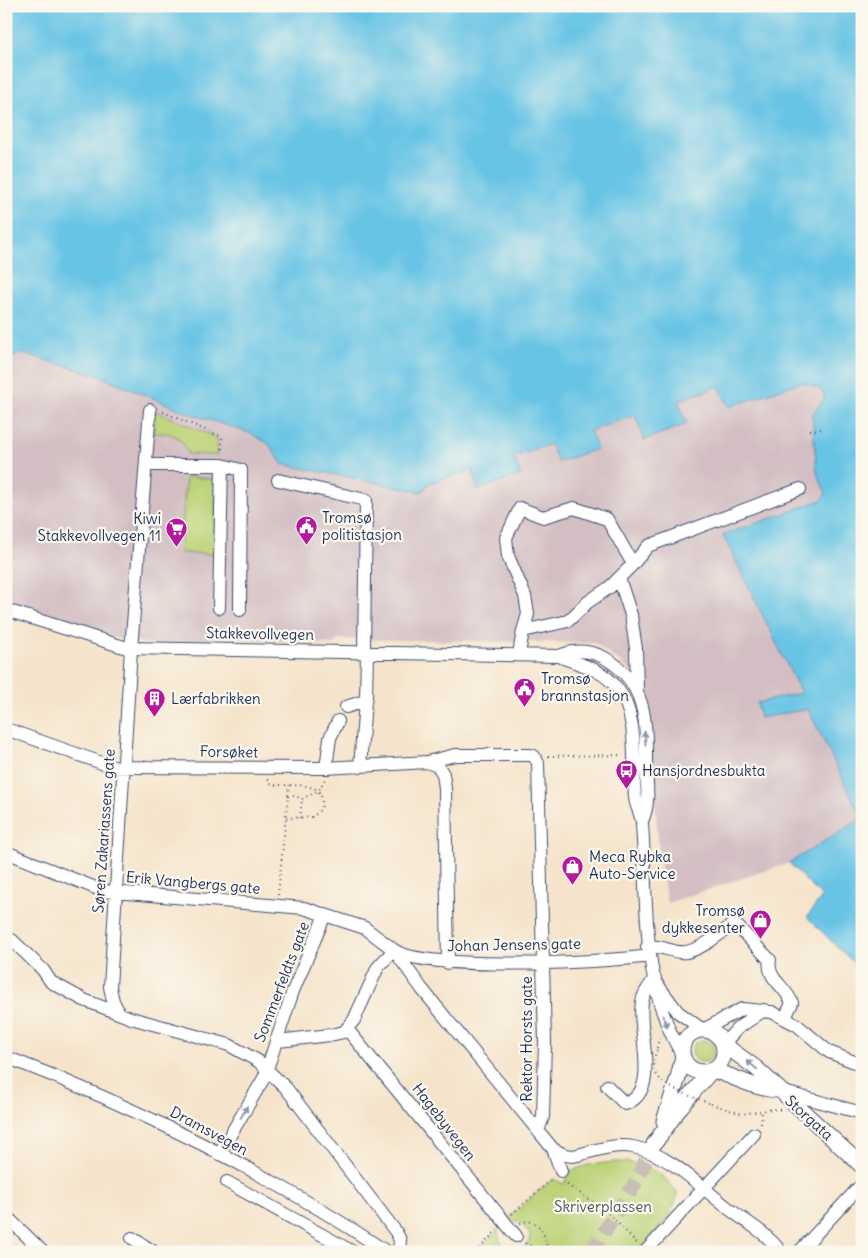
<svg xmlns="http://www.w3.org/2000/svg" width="868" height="1258" viewBox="0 0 868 1258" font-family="Delius,sans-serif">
<rect width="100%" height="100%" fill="#fbf7ec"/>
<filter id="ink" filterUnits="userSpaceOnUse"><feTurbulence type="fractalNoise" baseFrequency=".02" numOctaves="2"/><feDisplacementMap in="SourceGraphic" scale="10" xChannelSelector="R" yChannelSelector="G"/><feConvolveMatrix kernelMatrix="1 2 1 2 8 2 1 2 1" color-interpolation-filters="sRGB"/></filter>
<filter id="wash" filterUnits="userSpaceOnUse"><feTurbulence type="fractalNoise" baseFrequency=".0096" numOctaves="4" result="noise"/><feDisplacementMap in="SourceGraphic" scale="20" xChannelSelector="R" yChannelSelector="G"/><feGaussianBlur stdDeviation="1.12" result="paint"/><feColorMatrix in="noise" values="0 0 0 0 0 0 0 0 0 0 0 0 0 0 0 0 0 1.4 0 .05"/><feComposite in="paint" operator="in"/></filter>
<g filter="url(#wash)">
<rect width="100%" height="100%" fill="#f5e4cb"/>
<path fill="#d2bec3" d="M21 353 100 376 191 414 250 433 269 444 282 464 422 492 429 483 472 470 520 475 514 458 550 444 558 462 596 449 590 431 635 415 644 440 686 425 678 401 719 386 729 407 801 382 820 389 824 394V399L817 473 826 493 821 501 723 535 801 693 758 703 760 718 808 709 860 814 859 819 789 863 667 903 660 861 644 681 595 643 339 639 333 644 219 637 183 650 66 629 6 609V362Z"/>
<path fill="#bbd276" stroke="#6b806a" d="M155 411 217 438V455L188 454C181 436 172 431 153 434Z
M186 477 216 479 214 554 180 553Z
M692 1051a11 11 0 1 1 22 0a11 11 0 1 1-22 0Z
M614 1162C639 1161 664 1171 677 1193 677 1209 654 1235 643 1247H626L623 1252H476L498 1230C498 1245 509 1252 523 1249L529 1242 530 1234 520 1222 507 1219 553 1179 564 1184 570 1171 588 1165Z"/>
<path fill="#67c4e5" stroke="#417aa2" d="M6 6H862V971L807 917 822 897 789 863 859 820 860 814 808 709 760 718 757 703 801 693 723 535 822 500 826 493 817 473 812 415 824 399V394L820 389 801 382 729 407 719 386 678 401 687 424 644 440 635 415 590 431 597 449 558 462 550 444 514 457 521 475 478 490 472 470 429 483 422 492 282 464 269 444 250 433 191 414 100 376 21 353 6 362Z"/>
</g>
<g filter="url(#ink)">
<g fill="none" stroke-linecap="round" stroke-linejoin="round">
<path stroke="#c9c0b5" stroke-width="15" stroke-dasharray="15 8" stroke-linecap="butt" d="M591 1252 633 1187 654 1144"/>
<defs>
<path id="minor" d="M146 465H222L219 608
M222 465 241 470 240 610
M278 480 366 500 364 652
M619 578 631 615 636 649 637 691
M6 610 127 648 559 656C580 665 602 668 617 688 640 717 632 764 635 798 636 807 642 815 642 824 648 903 640 986 683 1056
M523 631 528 614 525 596 508 556 506 538 520 508 543 517 574 508 607 519 633 564
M519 654 523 631 568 621 588 602 610 587 633 564 648 546 800 489
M559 656C594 640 630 668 641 703 647 723 646 747 646 768 647 786 650 804 642 821
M346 707 365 701 366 698 367 652
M6 729 113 767 326 768 427 762 438 766 443 774 445 788 448 963
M427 762 455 755H530L534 756 538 763 545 1042 543 1117 538 1131
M360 767 365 701
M326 768 330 738 338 721
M6 852 103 891 304 908 325 915
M12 940 43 970 51 982 84 1000 131 1018 229 1045 258 1061 286 1088 396 1232 400 1240 399 1252
M647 947C661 944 673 954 686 952 702 949 718 935 731 926H737L770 960C766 979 786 986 792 1003L785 1018
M657 984 678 1012 703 1030 742 1009 772 1012 797 1025 829 1052 862 1065
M119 1013 113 1001 110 987 131 649 150 410
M347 1029 516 1236
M278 1041 330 1035 344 1032 354 1020 378 967 394 950C424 972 607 962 650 956
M723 1044 738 1028 764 1010
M6 1057C137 1107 270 1174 387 1252
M607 1086 625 1104C664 1091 634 1025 643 998 645 991 651 984 655 978
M780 1091 862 1113
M553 1149 565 1155 573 1156C592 1152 613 1143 633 1147 670 1154 699 1186 728 1208 747 1223 766 1232 781 1252
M219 1154 264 1078 293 991 325 915 365 928 394 950 422 989 553 1149 561 1171
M227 1182 353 1252
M6 1216 43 1252
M132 1238 154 1252
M645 1252 754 1134
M799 1252 862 1184"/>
<path id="major" d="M682 1051a21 21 0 1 1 42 0a21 21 0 1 1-42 0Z
M723 1044 756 1068 862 1166
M664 1121 678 1078 683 1056
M654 1144 682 1105 712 1070C734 1076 755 1089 778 1090"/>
</defs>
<use href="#minor" stroke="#3c4a6e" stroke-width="14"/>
<use href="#major" stroke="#3c4a6e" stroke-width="17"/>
<path stroke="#3c4a6e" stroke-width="2" stroke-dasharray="1 4" stroke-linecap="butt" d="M163 412 222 437V453
M810 430 825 429
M548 756 623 755
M268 779 270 783 276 785C296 786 328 780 321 809L313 817 285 818
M288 796H296L302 799
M302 799 319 790 325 779
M300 818 302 799
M278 895 289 785
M657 1048 659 1038
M711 1104 742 1114 774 1109 781 1110
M761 1124 762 1112
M563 1182 606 1211 638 1244
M512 1214 552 1179
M520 1223C539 1215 547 1237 547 1252
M525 1243 543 1252
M476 1252 497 1230"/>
<use href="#minor" stroke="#fff" stroke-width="12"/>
<use href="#major" stroke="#fff" stroke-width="15"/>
<path stroke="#3c4a6e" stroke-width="2" stroke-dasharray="1 4" stroke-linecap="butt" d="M657 1050C641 1085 686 1093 711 1104"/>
</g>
<defs><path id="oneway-solid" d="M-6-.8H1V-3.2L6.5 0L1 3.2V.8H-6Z" transform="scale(1.25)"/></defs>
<g fill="#8d97ae">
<use href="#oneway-solid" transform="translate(645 738) rotate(-94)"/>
<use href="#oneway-solid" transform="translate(665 1021) rotate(68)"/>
<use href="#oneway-solid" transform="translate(752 1065) rotate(-141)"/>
<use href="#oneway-solid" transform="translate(244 1112) rotate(-61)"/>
</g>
</g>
<defs>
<symbol id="civic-pin" viewBox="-11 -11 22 30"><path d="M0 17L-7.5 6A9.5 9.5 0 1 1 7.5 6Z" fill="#b5179e" stroke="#fbf7ec"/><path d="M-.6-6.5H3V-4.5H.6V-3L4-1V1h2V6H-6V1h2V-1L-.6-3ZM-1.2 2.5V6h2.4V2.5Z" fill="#fff"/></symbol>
<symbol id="supermarket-pin" viewBox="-11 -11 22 30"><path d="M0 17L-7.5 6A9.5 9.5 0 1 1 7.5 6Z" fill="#b5179e" stroke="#fbf7ec"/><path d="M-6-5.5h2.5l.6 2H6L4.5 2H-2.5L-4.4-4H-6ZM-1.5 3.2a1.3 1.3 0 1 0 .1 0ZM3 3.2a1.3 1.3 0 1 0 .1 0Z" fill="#fff"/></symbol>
<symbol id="building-pin" viewBox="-11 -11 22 30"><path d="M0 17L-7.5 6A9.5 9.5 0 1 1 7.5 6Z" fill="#b5179e" stroke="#fbf7ec"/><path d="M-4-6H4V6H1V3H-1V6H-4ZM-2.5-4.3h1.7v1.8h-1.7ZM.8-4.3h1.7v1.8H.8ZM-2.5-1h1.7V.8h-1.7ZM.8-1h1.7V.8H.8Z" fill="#fff"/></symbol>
<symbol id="bus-pin" viewBox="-11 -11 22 30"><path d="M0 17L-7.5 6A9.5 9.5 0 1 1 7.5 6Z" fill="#b5179e" stroke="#fbf7ec"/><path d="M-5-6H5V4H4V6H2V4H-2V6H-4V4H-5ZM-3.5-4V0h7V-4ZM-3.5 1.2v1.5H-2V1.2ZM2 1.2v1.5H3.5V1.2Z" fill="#fff"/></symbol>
<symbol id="shop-pin" viewBox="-11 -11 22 30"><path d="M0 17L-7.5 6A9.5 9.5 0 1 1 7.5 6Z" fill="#b5179e" stroke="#fbf7ec"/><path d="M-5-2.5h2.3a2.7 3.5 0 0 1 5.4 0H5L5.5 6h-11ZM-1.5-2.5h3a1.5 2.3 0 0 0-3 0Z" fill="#fff"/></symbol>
</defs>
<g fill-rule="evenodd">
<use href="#civic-pin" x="294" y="514" width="25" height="34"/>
<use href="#supermarket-pin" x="164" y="516" width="25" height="34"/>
<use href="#civic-pin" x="512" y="676" width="25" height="34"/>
<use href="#building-pin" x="142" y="686" width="25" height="34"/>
<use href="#bus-pin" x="614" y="758" width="25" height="34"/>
<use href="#shop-pin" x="560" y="854" width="25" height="34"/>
<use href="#shop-pin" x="748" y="908" width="25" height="34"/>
</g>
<g text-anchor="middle" stroke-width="4.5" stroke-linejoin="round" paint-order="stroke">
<g font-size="15" fill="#1b2f5e" stroke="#fbf7ec" text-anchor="start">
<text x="322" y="523">Tromsø<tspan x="322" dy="17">politistasjon</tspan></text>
<text x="161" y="524" text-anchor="end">Kiwi<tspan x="161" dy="17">Stakkevollvegen 11</tspan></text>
<text x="541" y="684">Tromsø<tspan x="541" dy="17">brannstasjon</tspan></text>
<text x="171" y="704">Lærfabrikken</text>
<text x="642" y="776">Hansjordnesbukta</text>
<text x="589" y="862">Meca Rybka<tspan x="589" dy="17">Auto-Service</tspan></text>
<text x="745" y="916" text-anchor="end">Tromsø<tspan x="745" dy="17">dykkesenter</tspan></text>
</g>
<g font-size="15" fill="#1b2f5e" stroke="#fbf7ec">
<text transform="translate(260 634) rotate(1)" y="5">Stakkevollvegen</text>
<text transform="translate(229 752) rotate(1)" y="5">Forsøket</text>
<text transform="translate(104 831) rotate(-86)" y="5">Søren Zakariassens gate</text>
<text transform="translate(193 883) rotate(5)" y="5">Erik Vangbergs gate</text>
<text transform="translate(514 945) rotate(-1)" y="5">Johan Jensens gate</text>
<text transform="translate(282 982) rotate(-69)" y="5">Sommerfeldts gate</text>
<text transform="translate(527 1039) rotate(-90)" y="5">Rektor Horsts gate</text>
<text transform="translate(809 1118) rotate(42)" y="5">Storgata</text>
<text transform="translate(444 1122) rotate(52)" y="5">Hagebyvegen</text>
<text transform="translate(209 1131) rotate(28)" y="5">Dramsvegen</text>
</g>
<g font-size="15" fill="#435864" stroke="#fbf7ec">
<text x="603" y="1212">Skriverplassen</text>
</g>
</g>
<rect width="868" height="1258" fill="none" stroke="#fbf7ec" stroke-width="25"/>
</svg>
